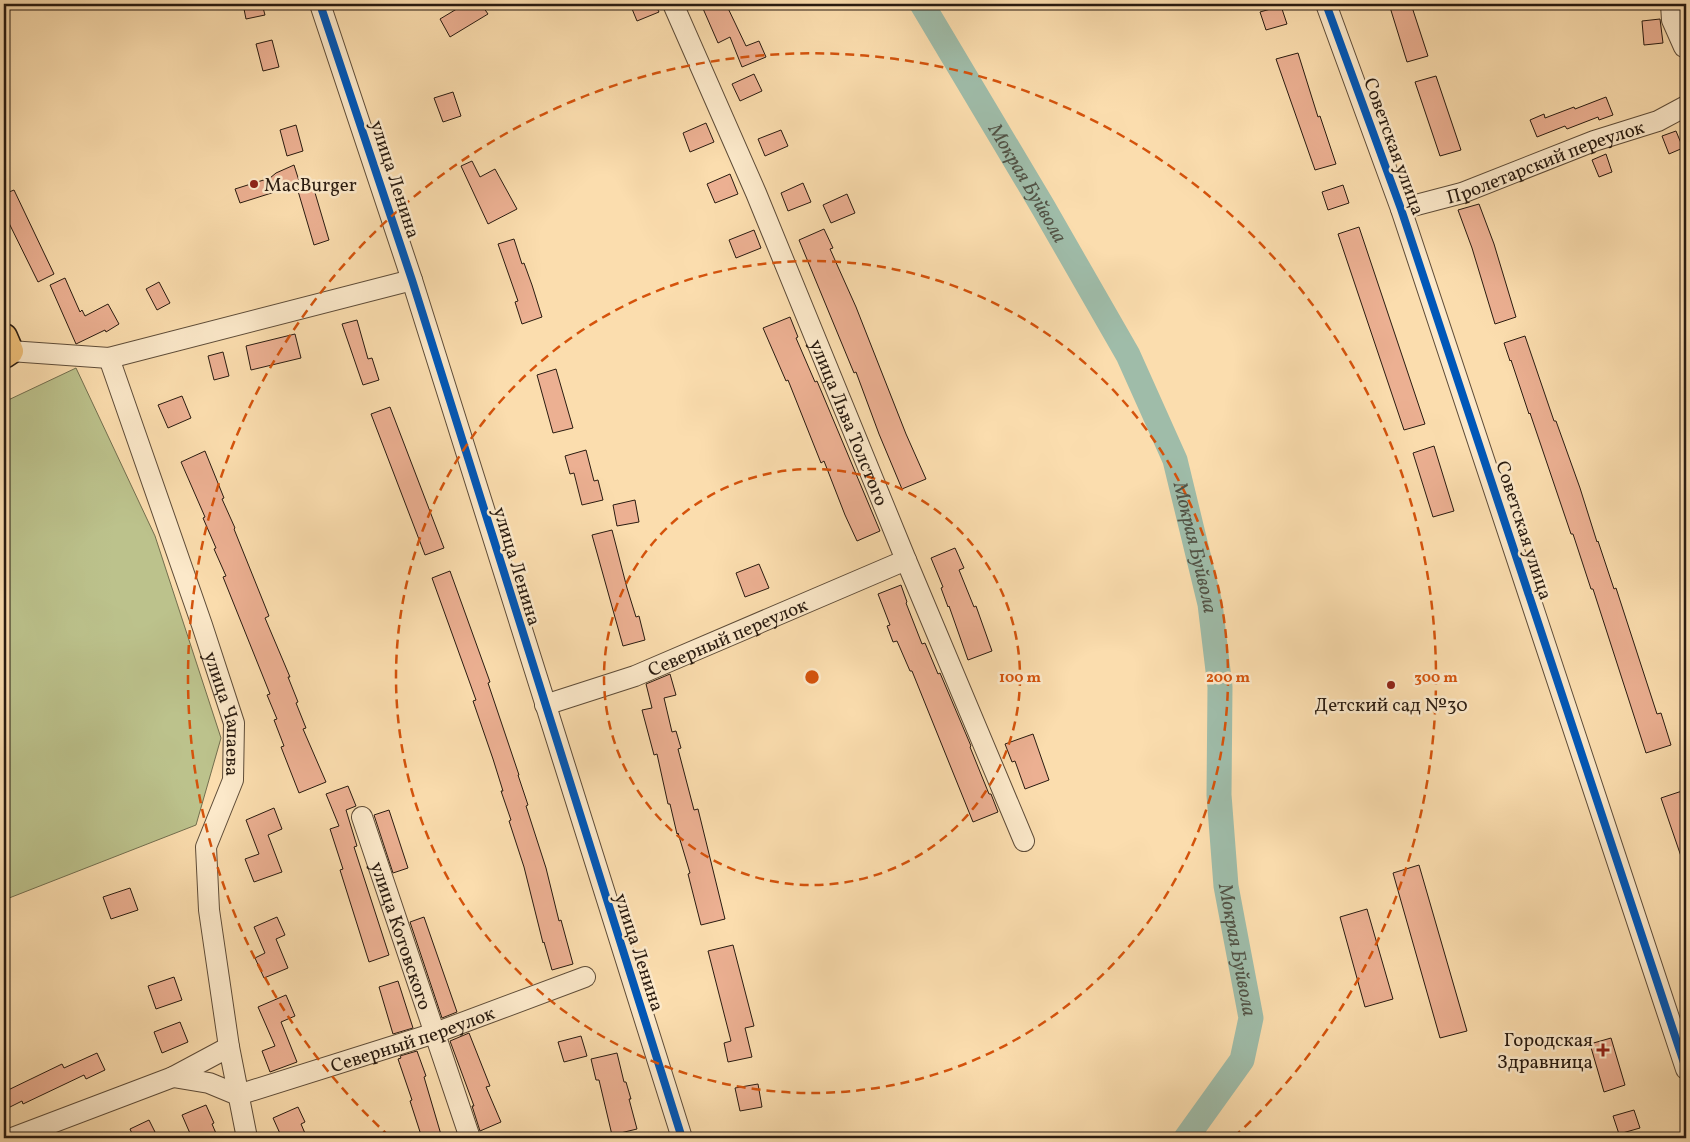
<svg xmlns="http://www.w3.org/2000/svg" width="1690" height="1142" viewBox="0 0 1690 1142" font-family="Vollkorn,serif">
<rect width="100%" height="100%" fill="#fbddae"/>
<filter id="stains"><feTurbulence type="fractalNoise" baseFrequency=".004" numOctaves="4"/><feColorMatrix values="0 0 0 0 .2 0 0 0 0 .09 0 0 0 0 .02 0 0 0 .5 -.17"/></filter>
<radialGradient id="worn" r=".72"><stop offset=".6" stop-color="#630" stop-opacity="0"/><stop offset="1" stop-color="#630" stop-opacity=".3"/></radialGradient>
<path fill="#bcc28c" stroke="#726e4e" d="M76 368 155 536 221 738 196 825 4 900V402Z"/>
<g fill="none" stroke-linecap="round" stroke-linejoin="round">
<path stroke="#9fbca9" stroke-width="25" id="s1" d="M922 4 1043 207 1128 355 1175 460 1210 604 1220 687 1219 795 1226 886 1251 1018 1242 1060 1186 1138"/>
</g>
<path fill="#ecb092" stroke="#291b10" d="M243 4H262L265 15 246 19Z
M465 4H481L488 14 450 37 440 19Z
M630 4H655L659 12 637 21Z
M701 4H726L746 46 759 41 766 57 742 67 730 37 718 43Z
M1389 4H1411L1428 56 1407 62Z
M1281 6 1287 24 1266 30 1260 12Z
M1660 19 1663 43 1644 45 1642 21Z
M272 40 279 67 263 71 256 44Z
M1298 53 1318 117 1320 116 1336 164 1315 170 1276 59Z
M754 74 762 91 740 101 732 84Z
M1436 76 1461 150 1440 156 1415 82Z
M453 92 461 116 443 122 434 98Z
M1606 97 1613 115 1599 120 1598 117 1567 129 1565 126 1537 137 1530 120 1544 114 1545 118 1574 107 1575 109Z
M706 123 714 142 690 152 683 133Z
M296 125 303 151 287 156 280 130Z
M781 130 788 146 765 156 758 139Z
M1676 131 1683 148 1669 154 1662 136Z
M1606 154 1612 172 1599 177 1592 160Z
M472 161 480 177 495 169 517 209 488 224 461 166Z
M294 165 300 184 240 203 235 189 270 178 276 173Z
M730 174 738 194 715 203 707 184Z
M803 183 811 202 788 211 781 193Z
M1343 185 1349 203 1328 210 1322 192Z
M313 186 329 240 314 245 298 191Z
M14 190 54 274 38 282 4 213V194Z
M847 194 855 213 831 223 823 205Z
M1479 204 1494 244 1516 317 1495 324 1472 248 1458 210Z
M1359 227 1425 424 1404 430 1338 234Z
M824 229 833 248 830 249 856 307 906 434 926 479 902 489 879 434 856 372 854 373 799 240Z
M754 230 761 248 736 258 729 240Z
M514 239 522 264 524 263 532 285 542 317 522 324 515 302 518 301 498 244Z
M65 278 80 312 82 310 85 316 108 304 119 324 106 332 105 330 76 344 50 285Z
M159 282 170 303 157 310 146 289Z
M790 317 798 337 796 338 815 382 817 381 880 531 857 541 845 515 824 461 821 463 788 380 786 381 763 328Z
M357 320 368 359 372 358 379 380 363 385 342 324Z
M295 334 301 358 251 370 246 346Z
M1525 336 1554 421H1556L1580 488 1597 542 1598 541 1614 589 1616 588 1657 714 1661 713 1671 745 1646 753 1593 589H1591L1573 534H1571L1530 413 1529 414 1511 360 1510 361 1504 343Z
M223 352 229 376 214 380 208 356Z
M556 369 573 428 553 433 537 375Z
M182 396 191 418 168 428 158 405Z
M390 407 444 548 425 555 371 414Z
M1434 446 1454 511 1433 517 1413 453Z
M586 450 594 481 598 480 603 500 582 505 574 473 570 474 565 456Z
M205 451 224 498 222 499 235 528 234 529 269 616 265 618 290 677H288L298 702 296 703 306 728 303 729 326 782 299 793 281 747 284 746 274 720 277 719 267 695 270 694 223 577 226 576 214 549 216 548 203 518 205 517 181 462Z
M635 500 639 522 617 526 613 505Z
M612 530 627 588 636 617 639 616 645 640 623 646 592 535Z
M955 548 964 568 959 570 974 607 976 606 992 651 968 660 949 606 948 607 941 588 943 587 931 558Z
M759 564 769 588 745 597 736 573Z
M450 571 490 682 488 683 519 775H518L528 805 526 806 546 868 559 921 561 920 573 964 552 970 544 942 543 943 524 867 509 821 511 820 501 791H503L493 759 473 701 476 700 432 578Z
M901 585 907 602 906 603 922 644 925 643 938 674 940 673 971 746 970 747 989 794H991L998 812 973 822 912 671H910L897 641 893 642 887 626 890 625 878 594Z
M670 674 676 695 664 698 672 732 676 731 681 748 678 749 694 810 698 809 725 919 701 925 688 874 690 873 678 833 677 834 670 804H668L657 754 654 755 642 710 652 708 646 684Z
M1033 734 1049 780 1025 789 1015 761 1012 762 1005 744Z
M348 786 356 806 346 810 357 846 354 847 389 955 369 962 340 870 343 869 330 829 339 826 326 794Z
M1682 791 1686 806V865H1684L1661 798Z
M274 808 282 829 268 835 282 872 254 882 245 859 259 854 246 820Z
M389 810 408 868 393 873 374 815Z
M1419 865 1467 1031 1440 1038 1393 873Z
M130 888 138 910 111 919 103 897Z
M1367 909 1393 999 1365 1007 1340 917Z
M277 917 285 935 276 939 288 968 264 978 255 958 265 953 254 927Z
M424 917 457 1012 442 1018 410 922Z
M733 945 754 1026 745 1028 752 1057 728 1062 724 1043 731 1041 708 951Z
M174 977 182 1000 156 1009 148 986Z
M398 981 413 1028 393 1034 379 987Z
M286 995 295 1016 281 1022 297 1062 270 1072 262 1051 275 1046 258 1007Z
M180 1022 188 1042 162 1053 154 1032Z
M469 1033 490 1086 486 1087 501 1122 480 1131 472 1106H474L450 1041Z
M581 1036 587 1056 564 1062 558 1042Z
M1611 1038 1625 1085 1604 1092 1590 1044Z
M417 1051 426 1076 424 1077 442 1138H422L410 1101 412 1100 398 1059 401 1058 400 1056Z
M97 1053 105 1070 86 1079 84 1075 23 1104 22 1101 4 1110V1092L62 1064 64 1068Z
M617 1053 624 1082H626L631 1099H629L637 1129 612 1135 599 1080H596L591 1059Z
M758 1084 762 1107 740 1111 735 1088Z
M206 1105 214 1123 212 1124 218 1138H192L182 1115Z
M298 1107 305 1122 301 1124 307 1138H282L273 1118Z
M1634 1110 1640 1128 1619 1134 1613 1116Z
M149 1120 158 1138H134L130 1129Z"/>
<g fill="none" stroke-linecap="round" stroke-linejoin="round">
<defs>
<g id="minor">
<path d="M320 4 412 280 682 1138"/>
<path id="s2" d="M673 4 756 193 906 560 1024 841"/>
<path d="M1326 4 1401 209 1686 1069"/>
<path d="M1671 4 1672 20 1684 47 1686 48"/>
<path id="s3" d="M1401 209 1462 193 1594 141 1658 121 1686 106"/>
<path d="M10 351 109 358 412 280"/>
<path id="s4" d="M109 358 202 625 234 723 233 780 206 847 209 910 229 1047 247 1138"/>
<path id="s5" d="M545 705 635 676 906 560"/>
<path id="s6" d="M362 817 470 1138"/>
<path id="s7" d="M173 1077 209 1083 238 1095 435 1033 585 977"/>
<path d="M12 1138 173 1077 229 1047"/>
</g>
<path id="major" d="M4 337 10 351 4 355"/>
</defs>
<use href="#minor" stroke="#5e4c38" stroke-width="22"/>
<use href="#major" stroke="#291b10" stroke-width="29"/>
<use href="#minor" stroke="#fce9ca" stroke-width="20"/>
<use href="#major" stroke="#eebe77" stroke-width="26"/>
<defs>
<path id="cycleway" d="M320 4 412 280 682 1138
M1326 4 1401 209 1686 1069"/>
</defs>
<use href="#cycleway" stroke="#fce9ca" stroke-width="11"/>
<use href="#cycleway" stroke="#0057b8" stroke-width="8"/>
</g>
<g fill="none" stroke="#d5530c" stroke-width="2.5" stroke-dasharray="9 6">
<circle cx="812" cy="677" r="208"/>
<circle cx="812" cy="677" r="416"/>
<path d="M390 1137A624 624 0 1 1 1234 1137"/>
</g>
<g fill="#8f2418" stroke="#fce9ca" stroke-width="2">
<circle cx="254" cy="184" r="5"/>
<circle cx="1391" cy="685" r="5"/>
<path d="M1600.5 1042.5h5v5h5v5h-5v5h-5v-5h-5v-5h5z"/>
</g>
<g text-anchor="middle" stroke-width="5" stroke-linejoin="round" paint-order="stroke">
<g font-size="19" fill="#291b10" stroke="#fce9ca">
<text transform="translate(1395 146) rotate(70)" y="7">Советская улица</text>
<text dy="7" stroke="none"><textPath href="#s3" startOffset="152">Пролетарский переулок</textPath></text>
<text transform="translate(396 179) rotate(72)" y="7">улица Ленина</text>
<text dy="7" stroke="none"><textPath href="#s2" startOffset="454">улица Льва Толстого</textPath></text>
<text transform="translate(1525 530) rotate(72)" y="7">Советская улица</text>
<text transform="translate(518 566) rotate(73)" y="7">улица Ленина</text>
<text dy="7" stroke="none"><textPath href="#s5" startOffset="195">Северный переулок</textPath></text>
<text dy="7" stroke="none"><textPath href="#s4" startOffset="375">улица Чапаева</textPath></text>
<text dy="7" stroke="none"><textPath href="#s6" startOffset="125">улица Котовского</textPath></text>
<text transform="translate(640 952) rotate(72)" y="7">улица Ленина</text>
<text dy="7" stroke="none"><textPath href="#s7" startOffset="251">Северный переулок</textPath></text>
</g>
<g font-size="19" fill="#291b10" stroke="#fce9ca" text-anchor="start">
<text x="264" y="191">MacBurger</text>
<text x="1391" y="711" text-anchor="middle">Детский сад №30</text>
<text x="1593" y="1046" text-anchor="end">Городская<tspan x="1593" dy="22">Здравница</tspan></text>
</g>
<g font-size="20" font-style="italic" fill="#525346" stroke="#fce9ca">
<text dy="7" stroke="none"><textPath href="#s1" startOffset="208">Мокрая Буйвола</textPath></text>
<text dy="7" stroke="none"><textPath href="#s1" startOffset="612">Мокрая Буйвола</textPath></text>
<text dy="7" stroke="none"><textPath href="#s1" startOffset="1018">Мокрая Буйвола</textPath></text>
</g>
</g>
<circle cx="812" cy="677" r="8" fill="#d5530c" stroke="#fce9ca" stroke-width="2.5"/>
<g font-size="15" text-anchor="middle" font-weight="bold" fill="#d5530c" stroke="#fce9ca" stroke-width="5" stroke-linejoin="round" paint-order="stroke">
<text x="1020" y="682">100 m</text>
<text x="1228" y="682">200 m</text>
<text x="1436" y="682">300 m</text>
</g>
<rect width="1690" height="1142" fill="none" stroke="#fbddae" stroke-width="20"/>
<rect x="5" y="5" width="1680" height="1132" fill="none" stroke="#291b10" stroke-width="2.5"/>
<rect x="10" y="10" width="1670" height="1122" fill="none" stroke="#291b10"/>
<rect width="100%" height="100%" filter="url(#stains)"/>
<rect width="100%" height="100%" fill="url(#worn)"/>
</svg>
